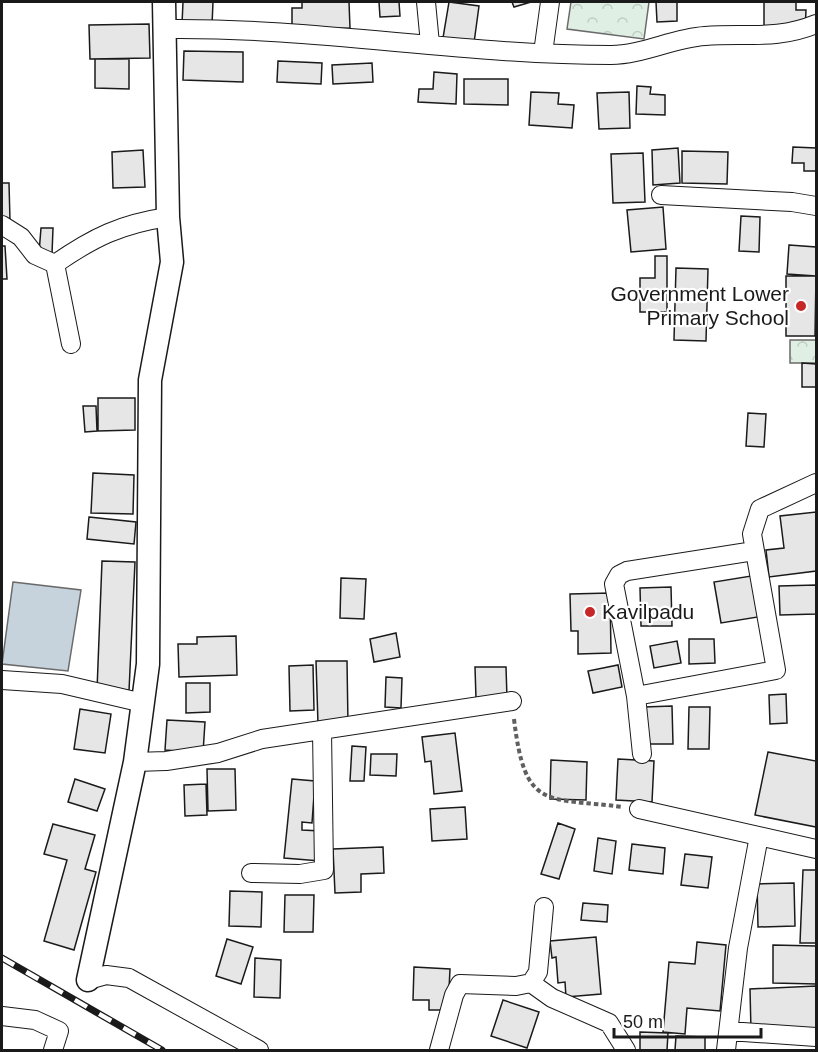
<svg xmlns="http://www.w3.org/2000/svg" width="818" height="1052" viewBox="0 0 818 1052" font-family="Helvetica,sans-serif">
<defs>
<pattern id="park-crowns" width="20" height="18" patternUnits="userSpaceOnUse" patternTransform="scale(1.5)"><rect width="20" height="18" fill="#e0efe3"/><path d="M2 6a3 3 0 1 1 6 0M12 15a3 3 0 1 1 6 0" fill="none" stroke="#c0ccc2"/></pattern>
</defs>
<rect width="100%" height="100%" fill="#fff"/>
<path fill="url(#park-crowns)" stroke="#6a6a6a" stroke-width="1.5" d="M571 2H649L644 39 567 29Z
M790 340H816V363H790Z"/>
<path fill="#c6d2dc" stroke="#6a6a6a" stroke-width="1.5" d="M13 582 81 590 68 671 2 664Z"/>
<path fill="#e6e6e6" stroke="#1a1a1a" stroke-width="1.5" d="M183 2H213L212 25 182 24Z
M302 2H349L350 28 292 29V8H302Z
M379 2H399L400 16 380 17Z
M449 2 479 6 474 43 443 38Z
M512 2H531L514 7Z
M656 2H677V21L657 22Z
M764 2H796V10H806L805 33H764Z
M149 24 150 58 90 59 89 25Z
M184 51 243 52V82L183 80Z
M95 59H129V89L95 88Z
M278 61 322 63 321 84 277 82Z
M372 63 373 82 333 84 332 65Z
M434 72 457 74 456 104 418 102 419 89H433Z
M464 79H508V105L464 104Z
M637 86 651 87 650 94 665 95V115L636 114Z
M531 92 559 93 558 104 574 105 572 128 529 125Z
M629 92 630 128 599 129 597 93Z
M793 147 816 148V171H804V163H792Z
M678 148 680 183 653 185 652 150Z
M143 150 145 187 113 188 112 152Z
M682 151 728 152 727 184 682 183Z
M643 153 645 202 613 203 611 154Z
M2 183H9L10 221H2Z
M663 207 666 249 631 252 627 210Z
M741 216 760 217 759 252 739 251Z
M41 228H53L52 254 39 253Z
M789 245 816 247V276L787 274Z
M2 246H5L7 279H2Z
M655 256H667V312H640V278H655Z
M676 268 708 269 706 341 674 340Z
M786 276H816L815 336H786Z
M802 363 816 364V387H802Z
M98 398H135V430L98 431Z
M83 406H96L97 431 85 432Z
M748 413 766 414 764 447 746 446Z
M93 473 134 475 133 514 91 513Z
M816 512V571L769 577 766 550 784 548 780 516Z
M89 517 136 522 134 544 87 539Z
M102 561 135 562 129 691 97 690Z
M751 576 758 617 721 623 714 582Z
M341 578 366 579 364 619 340 618Z
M816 585V614L780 615 779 586Z
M671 587 672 626H641L640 588Z
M610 593 611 653 578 654V631H571L570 594Z
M396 633 400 657 374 662 370 639Z
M236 636 237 675 179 677 178 644H197V637Z
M689 639H714L715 663 689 664Z
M677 641 681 663 654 668 650 646Z
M316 661H347L348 724H318Z
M313 665 314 710 290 711 289 666Z
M618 665 622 687 593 693 588 671Z
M475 667H506L507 698 476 699Z
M386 677 402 678 401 708 385 707Z
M186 683H210V712L186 713Z
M786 694 787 723 770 724 769 695Z
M672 706 673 744H645L644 707Z
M689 707H710L709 749H688Z
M80 709 111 714 105 753 74 749Z
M167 720 205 722 203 753 165 750Z
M455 733 462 791 434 794 431 761 425 762 422 737Z
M352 746 366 747 364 781H350Z
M768 752 816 761V827L755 815Z
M371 754H397L396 776 370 775Z
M618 759 654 761 652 802 616 800Z
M551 760 587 762 586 800 550 799Z
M207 769H235L236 810 208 811Z
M75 779 105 789 97 811 68 802Z
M292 779 315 781 312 823 302 822V830L321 831 320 861 284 858Z
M206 784 207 815 185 816 184 785Z
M465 807 467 839 432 841 430 809Z
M558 823 575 829 559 879 541 874Z
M53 824 95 835 85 869 96 872 74 950 44 941 67 860 44 854Z
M598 838 616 841 612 874 594 871Z
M632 844 665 848 663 874 629 870Z
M383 847 384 873 361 874V892L335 893 333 849Z
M685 854 712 857 708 888 681 885Z
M803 870H816V943H800Z
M794 883 795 926 758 927 757 884Z
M230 891 262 892 261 927 229 926Z
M285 895H314L313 932H284Z
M583 903 608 905 607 922 581 920Z
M596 937 601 994 566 997 565 982 558 983 556 957 552 958 550 941Z
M227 939 253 947 241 984 216 976Z
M697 942 726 945 720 1011 687 1008 685 1034 663 1032 669 962 695 964Z
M773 945 816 946V984L773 983Z
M255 958 281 960 280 998 254 997Z
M414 967 450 969 448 1010H429V1000H413Z
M816 986V1029L751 1031 750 989Z
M503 1000 539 1012 527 1048 491 1036Z
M640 1032 668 1033 667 1050H640Z
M676 1036 705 1037V1050H675Z"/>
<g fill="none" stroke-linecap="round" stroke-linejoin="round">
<defs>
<path id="minor" d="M426 2 430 44
M165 29C314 27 462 55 611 55 642 55 673 38 705 36 745 33 778 40 816 24
M543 53 550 2
M661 195 792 202 816 206
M2 225 21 237 35 255 55 264C94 237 121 224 168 217
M55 264 71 344
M2 680 62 684 143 703
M636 696 614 584 619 575 627 571 754 551
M642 754 636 696 776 670 752 534 760 509 816 483
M135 762 166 761 218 753 262 739 512 701
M639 809 816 849
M251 873 300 874 324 870 322 730
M88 980 106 975 129 978 259 1050
M531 983 552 998 609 1023 626 1050
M2 1016 35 1020 59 1031 53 1050
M729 1031 816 1037
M439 1050 454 995 460 984 516 986 531 983 538 972 544 907
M726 1050 738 948 759 836"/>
<path id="tertiary" d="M88 980 135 762 148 664 150 380 172 262 168 217 164 2"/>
</defs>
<use href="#minor" stroke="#1a1a1a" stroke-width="20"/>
<use href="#tertiary" stroke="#1a1a1a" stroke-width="25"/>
<path stroke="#5f5f5f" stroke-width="4" stroke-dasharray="4.5 3" stroke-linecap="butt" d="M514 719C525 811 545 797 623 807"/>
<use href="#minor" stroke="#fff" stroke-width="18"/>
<use href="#tertiary" stroke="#fff" stroke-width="22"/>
<defs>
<path id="rail" d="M2 958 162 1050"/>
</defs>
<use href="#rail" stroke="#1a1a1a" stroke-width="7"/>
<use href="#rail" stroke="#fff" stroke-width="4.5" stroke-dasharray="14" stroke-linecap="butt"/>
</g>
<g fill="#c62828" stroke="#fff" stroke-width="2">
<circle cx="801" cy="306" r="6"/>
<circle cx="590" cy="612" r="6"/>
</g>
<g text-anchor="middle" stroke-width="4.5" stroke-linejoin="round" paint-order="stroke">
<g font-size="21" fill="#1a1a1a" stroke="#fff" text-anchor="end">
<text x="789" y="301">Government Lower<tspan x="789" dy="24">Primary School</tspan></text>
<text x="602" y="619" text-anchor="start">Kavilpadu</text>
</g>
</g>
<rect width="818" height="1052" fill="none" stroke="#1a1a1a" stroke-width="6"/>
<path d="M614 1028v9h147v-9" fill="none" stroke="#1a1a1a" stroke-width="3"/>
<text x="623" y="1028" font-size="18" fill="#1a1a1a" stroke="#ffffff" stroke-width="4.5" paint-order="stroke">50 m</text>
</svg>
